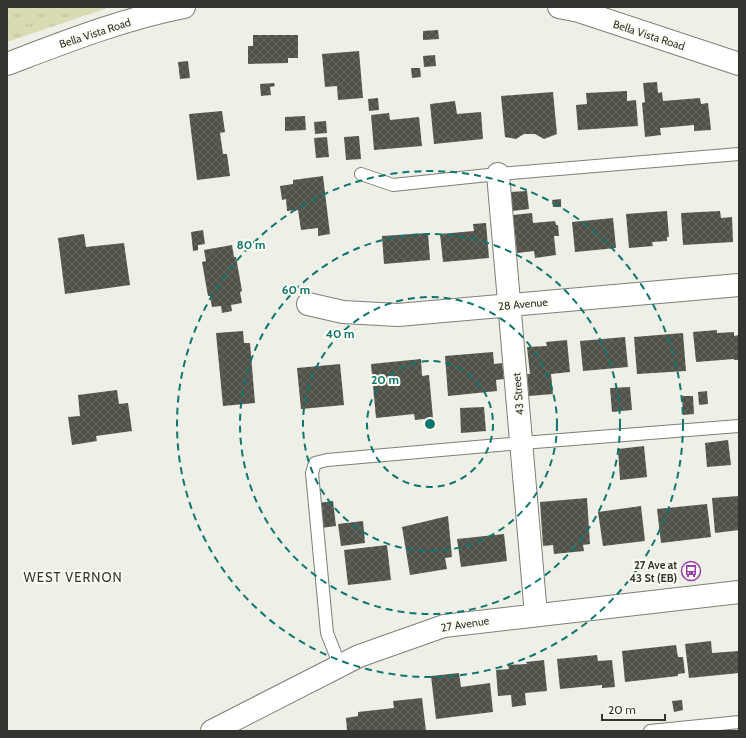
<svg xmlns="http://www.w3.org/2000/svg" width="746" height="738" viewBox="0 0 746 738" font-family="Cabin,sans-serif">
<defs>
<pattern id="grass-tufts" width="24" height="20" patternUnits="userSpaceOnUse"><rect width="24" height="20" fill="#d9dbb3"/><path d="M3 7l-1-3M5 7V3M7 7l1-3M15 17l-1-3M17 17v-4M19 17l1-3" fill="none" stroke="#bbbd9a"/></pattern>
<pattern id="building-cross-hatch" width="8" height="8" patternUnits="userSpaceOnUse"><rect width="8" height="8" fill="#51524a"/><path d="M0 0l8 8M0 8l8-8" fill="none" stroke="#686862"/></pattern>
</defs>
<rect width="100%" height="100%" fill="#eeefe6"/>
<path fill="url(#grass-tufts)" d="M7 7H110L7 42Z"/>
<path fill="url(#building-cross-hatch)" d="M438 30 439 39 423 40V31Z
M253 35H298V58H288V63L248 64V46H253Z
M359 51 363 98 338 100 337 86 325 87 322 54Z
M435 55 436 66 424 67 423 56Z
M188 61 190 78 180 79 178 62Z
M411 68H420L421 77 412 78Z
M657 82 658 93 662 92 663 101 700 98 701 104 708 103 711 130 694 131V125L660 128 661 135 645 137 642 103 645 102 643 83Z
M274 83 275 86 270 87 271 95 261 96 260 84Z
M627 91V101L636 100 638 126 578 130 576 105 587 104 586 93Z
M553 92 557 134 544 139 535 134H524L516 139 505 137 501 96Z
M378 98 379 110 369 111 368 99Z
M455 101 457 114 481 112 483 139 434 144 430 104Z
M222 111 225 132 220 133 223 154H227L230 176 197 180 189 114Z
M389 113 390 120 419 117 422 146 374 150 371 115Z
M305 116 306 130 285 131V117Z
M326 121 327 133 315 134 314 122Z
M359 136 361 159 346 160 344 137Z
M327 137 329 157 316 158 314 138Z
M323 176 330 234 318 236V228L301 230 298 210 287 211 286 199 282 200 280 186 293 184V180Z
M527 191 529 209 512 211 510 192Z
M561 199V207H553L552 200Z
M667 211 669 237H667V241L652 242 653 246 629 248 626 214Z
M720 211 721 218 732 217 733 242 683 245 681 213Z
M532 213 533 223 555 221 556 225H558L559 236H554L556 255 535 258 534 251 517 253 513 215Z
M613 218 616 248 575 252 572 222Z
M486 223 489 258 443 262 440 234 474 231 473 224Z
M203 230 205 244 198 245V250L193 251 191 232Z
M428 233 430 260 384 264 382 236Z
M84 234 86 247 124 243 130 285 65 294 58 238Z
M232 245 234 257H236L242 291 240 292 242 303 231 305 232 311 222 313 221 306 212 307 210 296H208L202 262 206 261 204 250Z
M717 330V333L734 332V336L739 335V360H734V359L696 362 693 332Z
M243 331 244 343H250L255 403 223 406 216 333Z
M683 333 686 371 637 374 634 337Z
M625 337 628 367 583 371 580 341Z
M567 340 570 372 551 374 553 394 529 396 527 374H530L527 347 547 346 546 342Z
M493 352 494 364 502 363 504 379 496 380 497 391 448 396 445 356Z
M421 359 422 376 429 375 433 418 415 420 414 414 376 418 371 364Z
M340 364 344 405 301 409 297 368Z
M630 387 632 410 612 412 610 388Z
M117 390 119 404 128 403 132 431 96 436 97 441 72 445 68 417 80 416 78 395Z
M707 391 708 404 699 405 698 392Z
M682 396H693L694 414 683 415Z
M484 407 486 431 461 433 460 408Z
M728 440 731 465 707 467 705 443Z
M644 446 647 477 620 480 618 449Z
M739 496V530L715 533 712 498Z
M587 498 590 544 583 545 584 551 554 554 553 545 543 546 540 502Z
M333 501 336 526 321 528 318 503Z
M707 504 711 537 661 543 657 509Z
M641 506 645 541 603 546 598 512Z
M448 516 452 557 445 558 447 569 410 575 402 527Z
M363 521 365 543 341 546 338 524Z
M504 534 507 561 461 567 457 539Z
M387 545 391 580 348 585 344 550Z
M711 641 712 653 739 651V673L689 678 685 644Z
M676 645 678 657H683L685 673 678 674V676L625 682 622 651Z
M597 655 598 661 612 660 615 687 602 688V685L560 689 557 659Z
M544 660 547 691 525 693 526 705 512 707 511 695 498 696 496 670 509 669 508 665 527 664 526 662Z
M459 673 461 687 490 683 493 712 436 719 431 676Z
M422 698 426 731H347L346 718 358 716V712L394 708 393 701Z
M682 700 683 710 674 712 672 701Z"/>
<g fill="none" stroke-linecap="round" stroke-linejoin="round">
<defs>
<path id="lane" d="M361 174 393 185 498 174 739 154
M340 666 327 633 312 473 315 463 327 460 522 443 739 426
M650 731 739 722"/>
<path id="street" d="M498 174 536 615
M308 304 343 312 398 315 739 285
M212 731 359 656 444 626 739 592"/>
<path id="secondary" d="M559 7 579 11 739 64
M7 64C65 42 123 19 184 7"/>
</defs>
<use href="#lane" stroke="#7e7f77" stroke-width="14"/>
<use href="#street" stroke="#7e7f77" stroke-width="24"/>
<use href="#secondary" stroke="#7e7f77" stroke-width="24"/>
<use href="#lane" stroke="#fff" stroke-width="12"/>
<use href="#street" stroke="#fff" stroke-width="22"/>
<use href="#secondary" stroke="#fff" stroke-width="22"/>
</g>
<g fill="none" stroke="#0f766e" stroke-width="2" stroke-dasharray="7 5">
<circle cx="430" cy="424" r="63"/>
<circle cx="430" cy="424" r="127"/>
<circle cx="430" cy="424" r="190"/>
<circle cx="430" cy="424" r="253"/>
</g>
<defs>
<symbol id="bus-ring" viewBox="-11 -11 22 22"><circle r="9.5" fill="#fcfcf3" stroke="#9940ac" stroke-width="1.5"/><path d="M-5-6H5V4H4V6H2V4H-2V6H-4V4H-5ZM-3.5-4V0h7V-4ZM-3.5 1.2v1.5H-2V1.2ZM2 1.2v1.5H3.5V1.2Z" fill="#9940ac"/></symbol>
</defs>
<g fill-rule="evenodd">
<use href="#bus-ring" x="680" y="560" width="22" height="22"/>
</g>
<g text-anchor="middle" stroke-width="4" stroke-linejoin="round" paint-order="stroke">
<g font-size="11" fill="#343531" stroke="#fcfcf3">
<text transform="translate(95 33) rotate(-18)" y="4">Bella Vista Road</text>
<text transform="translate(649 35) rotate(18)" y="4">Bella Vista Road</text>
<text transform="translate(523 304) rotate(-5)" y="4">28 Avenue</text>
<text transform="translate(518 394) rotate(-95)" y="4">43 Street</text>
<text transform="translate(465 624) rotate(-9)" y="4">27 Avenue</text>
</g>
<g font-size="11" font-weight="bold" fill="#343531" stroke="#fcfcf3" text-anchor="end">
<text x="677" y="569">27 Ave at<tspan x="677" dy="13">43 St (EB)</tspan></text>
</g>
<g font-size="13" letter-spacing="1" fill="#343531" stroke="#fcfcf3">
<text x="73" y="582">WEST VERNON</text>
</g>
</g>
<circle cx="430" cy="424" r="6" fill="#0f766e" stroke="#fcfcf3" stroke-width="2"/>
<g font-size="12" text-anchor="middle" font-weight="bold" fill="#0f766e" stroke="#fcfcf3" stroke-width="4" stroke-linejoin="round" paint-order="stroke">
<text x="251" y="249">80 m</text>
<text x="296" y="294">60 m</text>
<text x="340" y="338">40 m</text>
<text x="385" y="384">20 m</text>
</g>
<rect width="746" height="738" fill="none" stroke="#343531" stroke-width="16"/>
<path d="M602 714v6h63v-6" fill="none" stroke="#343531" stroke-width="2"/>
<text x="608" y="714" font-size="12" fill="#343531" stroke="#fcfcf3" stroke-width="3" paint-order="stroke">20 m</text>
</svg>
